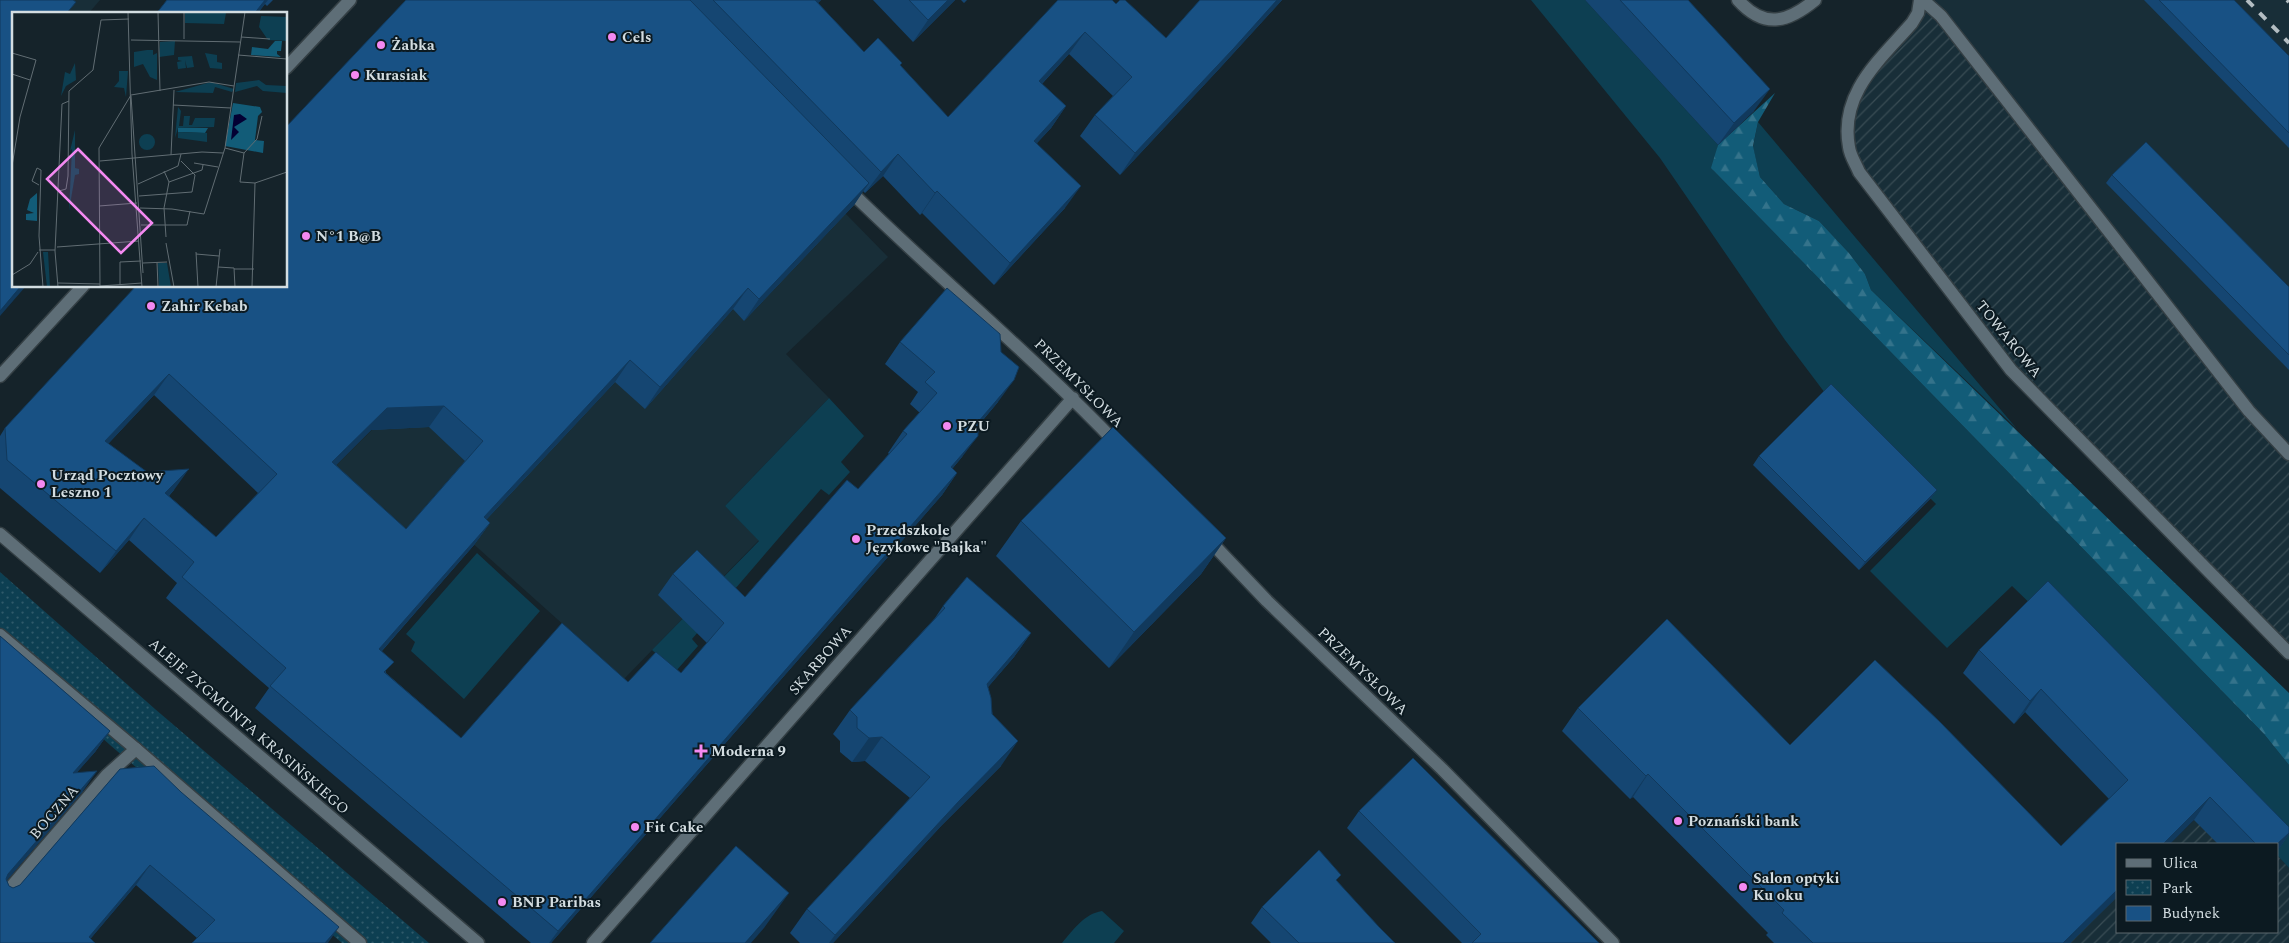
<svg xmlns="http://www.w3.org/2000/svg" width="2289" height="943" viewBox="0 0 2289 943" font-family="Spectral,serif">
<defs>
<pattern id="industrial-furrows" width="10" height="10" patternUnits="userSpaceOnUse" patternTransform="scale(1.25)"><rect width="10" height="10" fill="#182e38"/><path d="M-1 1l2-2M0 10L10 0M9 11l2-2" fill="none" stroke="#394c54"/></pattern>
<pattern id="forest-firs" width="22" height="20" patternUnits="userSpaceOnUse" patternTransform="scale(1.25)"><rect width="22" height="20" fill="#125c78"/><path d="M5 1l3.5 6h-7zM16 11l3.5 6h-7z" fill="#34738b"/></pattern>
<pattern id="park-dots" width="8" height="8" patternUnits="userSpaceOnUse" patternTransform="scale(1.25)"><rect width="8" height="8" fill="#0d3f52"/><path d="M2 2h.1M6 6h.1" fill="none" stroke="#2f5a6b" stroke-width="1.8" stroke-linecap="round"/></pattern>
</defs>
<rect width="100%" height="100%" fill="#15232a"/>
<path fill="#182e38" d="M0 0H100L88 14H14Z
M1923 0H2289V454Z
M845 213 888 257 786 354 829 398 725 506 759 540 624 679 431 506 391 551 317 484 383 419Z"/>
<path fill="url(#industrial-furrows)" d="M1923 0 2289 454V653L2011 370 1849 149 1852 99Z
M2219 796 2266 844H2170Z
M2278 856 2289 868V943H2070L2118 896V932H2278Z"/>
<path fill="#0d3f52" d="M1531 0H1585L1718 145 1713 170 2264 734 2289 765V868L2278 856V844L2012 586 1947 648 1870 571 1936 504 1825 393 1785 340 1660 158Z
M1758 122 2017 429 1871 290 1865 274 1849 253 1819 221 1784 204 1760 177 1753 147Z
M829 398 864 436 841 462 850 472 829 495 821 489 692 639 698 646 676 671 652 650 759 541 725 506Z
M477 553 540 611 464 699 411 651 415 642 406 634Z
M1102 911 1124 931 1114 943H1062C1074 929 1084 914 1102 911Z"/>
<path fill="url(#forest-firs)" d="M1775 93 1758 122 1753 146 1760 177 1784 204 1819 221 1849 253 1865 274 1871 290 2289 693V765L2264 734 1711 168 1718 145Z"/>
<path fill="url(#park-dots)" d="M0 572 155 709 429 943H342L110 745 0 645Z"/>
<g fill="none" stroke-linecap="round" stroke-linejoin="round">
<defs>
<path id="service" d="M1738 0C1764 29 1787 23 1815 0"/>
<path id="minor" d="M1920 0 1918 13 1912 23C1880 60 1839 93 1849 147 1850 156 1856 164 1859 172L2011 370 2289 653
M1923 0 1941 16 2249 411 2289 454
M286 68 350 0
M846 187C935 275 1031 354 1118 445
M0 376 83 286
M1208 539 1267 601 1442 769 1613 943
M0 900 107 775 136 749
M593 943 1073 398"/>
<path id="tertiary" d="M0 534 478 943
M0 635 136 749 360 943"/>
</defs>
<use href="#service" stroke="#343f44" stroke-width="15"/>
<use href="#minor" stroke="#343f44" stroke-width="15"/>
<use href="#tertiary" stroke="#343f44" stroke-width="15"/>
<use href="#service" stroke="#5e6e77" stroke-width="12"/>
<use href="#minor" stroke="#5e6e77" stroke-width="12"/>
<use href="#tertiary" stroke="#5e6e77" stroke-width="12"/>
<path stroke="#b3bdc2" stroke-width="4" stroke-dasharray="9 9" stroke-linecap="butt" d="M2247 0 2289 43
M2287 0 2289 2"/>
</g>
<path fill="#154672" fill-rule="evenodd" d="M167 0H273L267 6 265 4 257 14H156Z
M406 0H821L818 3 864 52 900 66 948 117 1116 4 1166 38 1200 0H1282L1219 69 1120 175 1080 136 1095 115 1113 96 1069 54 1042 84 1066 106 1051 128 1037 143 1065 208 994 285 922 213 920 215 883 176 865 193 863 191 854 205 744 321 733 309 645 409 615 382 486 520 490 523 474 545 382 651 386 673 461 738 628 682 681 673 707 643 658 595 673 574 745 597 858 489 889 454 888 453 903 431 920 413 910 404 918 392 885 364 900 342 998 402 978 426 962 457 952 469 957 473 942 495 551 943H531L255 708 269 688 166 598 177 583 129 540 100 573 0 488V436L5 428ZM154 395 258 493 216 537 169 496 174 490 147 472 108 444ZM429 427 465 461 406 529 336 465 371 430Z
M873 0H955L913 42Z
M961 0H967L964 3Z
M1585 0H1688L1754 111 1718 145Z
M2144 0H2234L2289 56V148Z
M2112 175 2289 287V370L2106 183Z
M1759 456 1937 490 1931 498 1859 570 1753 465Z
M1021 521 1226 538 1201 574 1109 668 996 556Z
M943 606 1031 633 1014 657 988 687 1001 766 942 825 833 943H800L790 933 807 909 910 798 865 761 852 762 840 752V741L833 734 850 710 935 618Z
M0 636 110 731 95 752 77 772 83 791 7 880 9 886 13 888 20 885 120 769 328 943 197 938 136 885 90 939 0 943Z
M1979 650 2289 834 2278 850V844H2218L2194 820 2118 844V896L2070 943H1774L1766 935 1768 933 1633 797 1630 799 1562 731 1578 708 1790 745 2061 846 2109 799 2025 712 2014 724 1963 673Z
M1359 811 1599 943H1462L1347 828Z
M1337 882 1379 927 1395 943H1271L1251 923 1262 907Z"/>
<path fill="#11395c" d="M265 0H268L257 14H254Z
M813 0H821L798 20Z
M948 0H955L913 42 928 20Z
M1277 0H1282L1219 69 1120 175 1135 153Z
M1085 32 1069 54 1024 103 1039 81Z
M1770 89 1754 111 1718 145 1734 123Z
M1066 106 1051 128 1019 162 1034 141Z
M898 154 883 176 865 193 881 172Z
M869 183 854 205 744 321 759 299Z
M1081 186 1065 208 994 285 1010 263Z
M937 191 922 213 920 215 935 193Z
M21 286H26L0 316V311Z
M748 288 733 309 645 409 660 387Z
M630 360 615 382 468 539 484 517Z
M169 374 154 395 90 463 105 441Z
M1014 380 998 402 962 444 978 422Z
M444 406 429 427 371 430 317 484 332 462 387 408Z
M978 436 962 457 935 489 951 467Z
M189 469 174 490 150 515 165 493Z
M957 473 942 495 551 943H549L558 931Z
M1937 490 1931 498 1859 570 1865 562Z
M144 518 129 540 100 573 116 551Z
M490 523 474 545 364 671 379 649Z
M1226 538 1201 574 1109 668 1134 632Z
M1031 633 1014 657 970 708 987 684Z
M2041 689 2025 712 2014 724 2030 701Z
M110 731 95 752 59 793 73 773Z
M882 737 865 761 852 762 869 738Z
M1018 741 1001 766 942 825 833 943H829L835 935 959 801Z
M97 771 83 791 0 888 8 874Z
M1648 774 1633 797 1630 799 1646 776Z
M2210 797 2194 820 2170 844H2163Z
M2289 833V834L2278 850V844H2277Z
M150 865 136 885 87 943 89 937Z
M2118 889V896L2070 943H2063Z
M789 893 764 928 751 943H745Z
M339 927 328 943H325Z"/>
<path fill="#185184" stroke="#11395c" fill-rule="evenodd" d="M0 0H73L76 2 66 14H14V286H21L0 311Z
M167 0H265L254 14H156Z
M406 0H690L869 183 759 299 748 288 660 387 630 360 484 517 490 523 379 649 394 662 384 672 461 738 562 623 628 682 656 652 681 673 724 623 673 574 697 550 745 597 847 480 858 489 907 434 903 431 937 393 925 382 935 372 900 342 947 288 1000 334 1001 352 1019 367 1014 380 978 422V436L951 467 957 473 558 931 270 686 286 668 182 577 194 562 144 518 116 551 7 460 5 428 136 286H286V127ZM169 374 277 474 216 537 165 493 189 469 147 472 105 441ZM444 406 483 441 406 529 332 462 387 408Z
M713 0H815L864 52 878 38 902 63 900 65 948 117 1058 0H1112L1116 4 1120 0H1125L1166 38 1200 0H1277L1234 48 1135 153 1095 115 1132 77 1085 32 1039 81 1066 106 1034 141 1081 186 1010 263 937 191 935 193 898 154 881 172Z
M909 0H948L928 20Z
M1620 0H1688L1770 89 1734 123Z
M2159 0H2234L2289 56V133Z
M2146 142 2289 287V355L2112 175Z
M1831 384 1937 490 1865 562 1759 456Z
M1113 427 1226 538 1134 632 1021 521Z
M967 577 1031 633 987 684 991 698 992 714 1018 741 959 801 835 935 807 909 930 777 882 737 869 738 857 728V717L850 710 945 608 943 606Z
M2048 581 2289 827V833L2277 844H2256L2210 797 2163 844H2118V889L2063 943H1813L1782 913 1784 910 1648 774 1646 776 1578 708 1667 619 1790 745 1875 660 1940 722 2061 846 2128 780 2041 689 2030 701 1979 650Z
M0 636 110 731 73 773 97 771 8 874 6 879 9 886 13 888 20 885 120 769 154 766 181 792 339 927 325 943H192L215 920 150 865 89 937 95 943H0Z
M1413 758 1599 943H1472L1481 934 1359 811Z
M736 846 789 893 745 943H650Z
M1319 850 1341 875 1336 880 1379 927 1395 943H1299L1262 907Z"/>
<g fill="#f489f1" stroke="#0c1a21" stroke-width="2">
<circle cx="612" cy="37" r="5"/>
<circle cx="381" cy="45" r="5"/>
<circle cx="355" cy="75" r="5"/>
<circle cx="306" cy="236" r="5"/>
<circle cx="151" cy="306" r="5"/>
<circle cx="947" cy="426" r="5"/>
<circle cx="41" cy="484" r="5"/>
<circle cx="856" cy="539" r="5"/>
<path d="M698.5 743.5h5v5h5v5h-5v5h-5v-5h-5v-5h5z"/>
<circle cx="1678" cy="821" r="5"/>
<circle cx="635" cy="827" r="5"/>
<circle cx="1743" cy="887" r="5"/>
<circle cx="502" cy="902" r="5"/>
</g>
<g text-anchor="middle" stroke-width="4" stroke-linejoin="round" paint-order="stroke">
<g font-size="15" font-weight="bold" fill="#d3dde1" stroke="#0c1a21" text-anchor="start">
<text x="622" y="42">Cels</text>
<text x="391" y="50">Żabka</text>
<text x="365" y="80">Kurasiak</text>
<text x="316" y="241">N°1 B@B</text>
<text x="161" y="311">Zahir Kebab</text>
<text x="957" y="431">PZU</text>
<text x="51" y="480">Urząd Pocztowy<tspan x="51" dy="17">Leszno 1</tspan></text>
<text x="866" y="535">Przedszkole<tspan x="866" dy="17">Językowe "Bajka"</tspan></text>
<text x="711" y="756">Moderna 9</text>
<text x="1688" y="826">Poznański bank</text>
<text x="645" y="832">Fit Cake</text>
<text x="1753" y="883">Salon optyki<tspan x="1753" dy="17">Ku oku</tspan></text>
<text x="512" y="907">BNP Paribas</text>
</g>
<g font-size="15" fill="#d3dde1" stroke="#0c1a21">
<text transform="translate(2009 339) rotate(51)" y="5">TOWAROWA</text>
<text transform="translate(1079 383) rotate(45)" y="5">PRZEMYSŁOWA</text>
<text transform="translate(820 660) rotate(-49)" y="5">SKARBOWA</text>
<text transform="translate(1363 671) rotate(44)" y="5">PRZEMYSŁOWA</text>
<text transform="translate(249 726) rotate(41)" y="5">ALEJE ZYGMUNTA KRASIŃSKIEGO</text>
<text transform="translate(54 812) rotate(-49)" y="5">BOCZNA</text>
</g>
</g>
<g transform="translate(12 12)">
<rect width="275" height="275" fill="#15232a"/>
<path d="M163 29 162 43 147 45 148 30ZM193 41 205 43V50L210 51V57L198 56ZM180 44 182 55 175 56 173 48 174 56 166 57 165 50 170 49 166 48V45ZM63 51 64 68 54 74 49 84 53 60 58 62ZM107 59H116L114 85 112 76 102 75 107 69ZM166 95 169 99 167 114H171L172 104H178L177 113H180L183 106H203L202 115 166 116 163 126ZM63 118V156L67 157V162L63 163 57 199 60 137 58 139ZM127 130a8 8 0 1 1 16 0a8 8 0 1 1-16 0ZM31 240H36L38 275H35Z" fill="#0d3f52"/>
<path d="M263 29H270L269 39H265V42L269 45 239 43 240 35 256 37ZM221 91 248 95 250 100 246 104 243 128 252 129 251 141 213 134ZM166 116H196L193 121 166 120ZM25 181V209L14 208V202L22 201 15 198 18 187Z" fill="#125c78"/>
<path d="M173 0H214V1L212 12 173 11ZM249 4 275 5V29L256 28 247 15ZM135 38H141V43L145 41V68L138 65 131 52 122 55V40ZM247 68 254 73 275 74V81L251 79 245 74 223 80 224 71ZM199 70 222 77 220 80 203 75 201 81 163 80ZM166 120 195 121V130L166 126ZM146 251H155L159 275H147Z" fill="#0d3f52"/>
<path d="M228 102 235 107 222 115 227 120 219 128 222 103Z" fill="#030033"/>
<path fill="none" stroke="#616d73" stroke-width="1" d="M116 0 120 142 130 275M146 0 148 79M172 0V27M229 25 258 27M119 28 228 30M0 41 24 48 8 105 0 154M226 43 275 47M0 62 18 68M119 83 197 70 222 74M119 84 131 261M161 93 219 96M213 136 232 141M232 141 228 170 243 171 275 160M232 141 245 127 250 104M159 143 162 78M88 149 190 140 211 141M182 151 206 155M152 159 157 170 152 196 154 225M157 170 190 158 191 153M126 172 166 154 169 142M27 173 20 169 25 156 29 158 27 224 31 275M47 179 54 177 56 164 57 79 81 58 89 8 117 7M127 184 180 180 183 163 169 149M87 194 125 191M128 196 160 197 192 202 213 136 233 0M129 213H175L178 199M154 231 162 275M45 235 127 229M27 238H43M184 240 186 275M184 242 207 244M145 250 146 275M131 251 155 250M206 255 222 256 223 275M222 257H242M0 263 18 252 26 240M46 271 88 272M108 273V250L129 249M88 274 130 271M46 275 43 239 50 92 57 89M88 275 87 136 119 83M204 275 208 237M240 275 243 171"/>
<path fill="#f489f1" fill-opacity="0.15" stroke="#f489f1" stroke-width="2.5" d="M66 137 140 211 109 241 35 167Z"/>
<rect width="275" height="275" fill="none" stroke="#d3dde1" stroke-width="2.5"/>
</g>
<rect x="2116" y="843" width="162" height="90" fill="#0c1a21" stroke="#5c686e"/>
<rect x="2126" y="859" width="25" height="8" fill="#5e6e77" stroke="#5c686e"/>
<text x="2162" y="868" font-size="15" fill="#d3dde1">Ulica</text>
<rect x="2126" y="880" width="25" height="15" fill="url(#park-dots)" stroke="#5c686e"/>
<text x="2162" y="893" font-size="15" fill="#d3dde1">Park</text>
<rect x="2126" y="906" width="25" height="15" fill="#185184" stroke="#5c686e"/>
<text x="2162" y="918" font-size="15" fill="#d3dde1">Budynek</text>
</svg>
